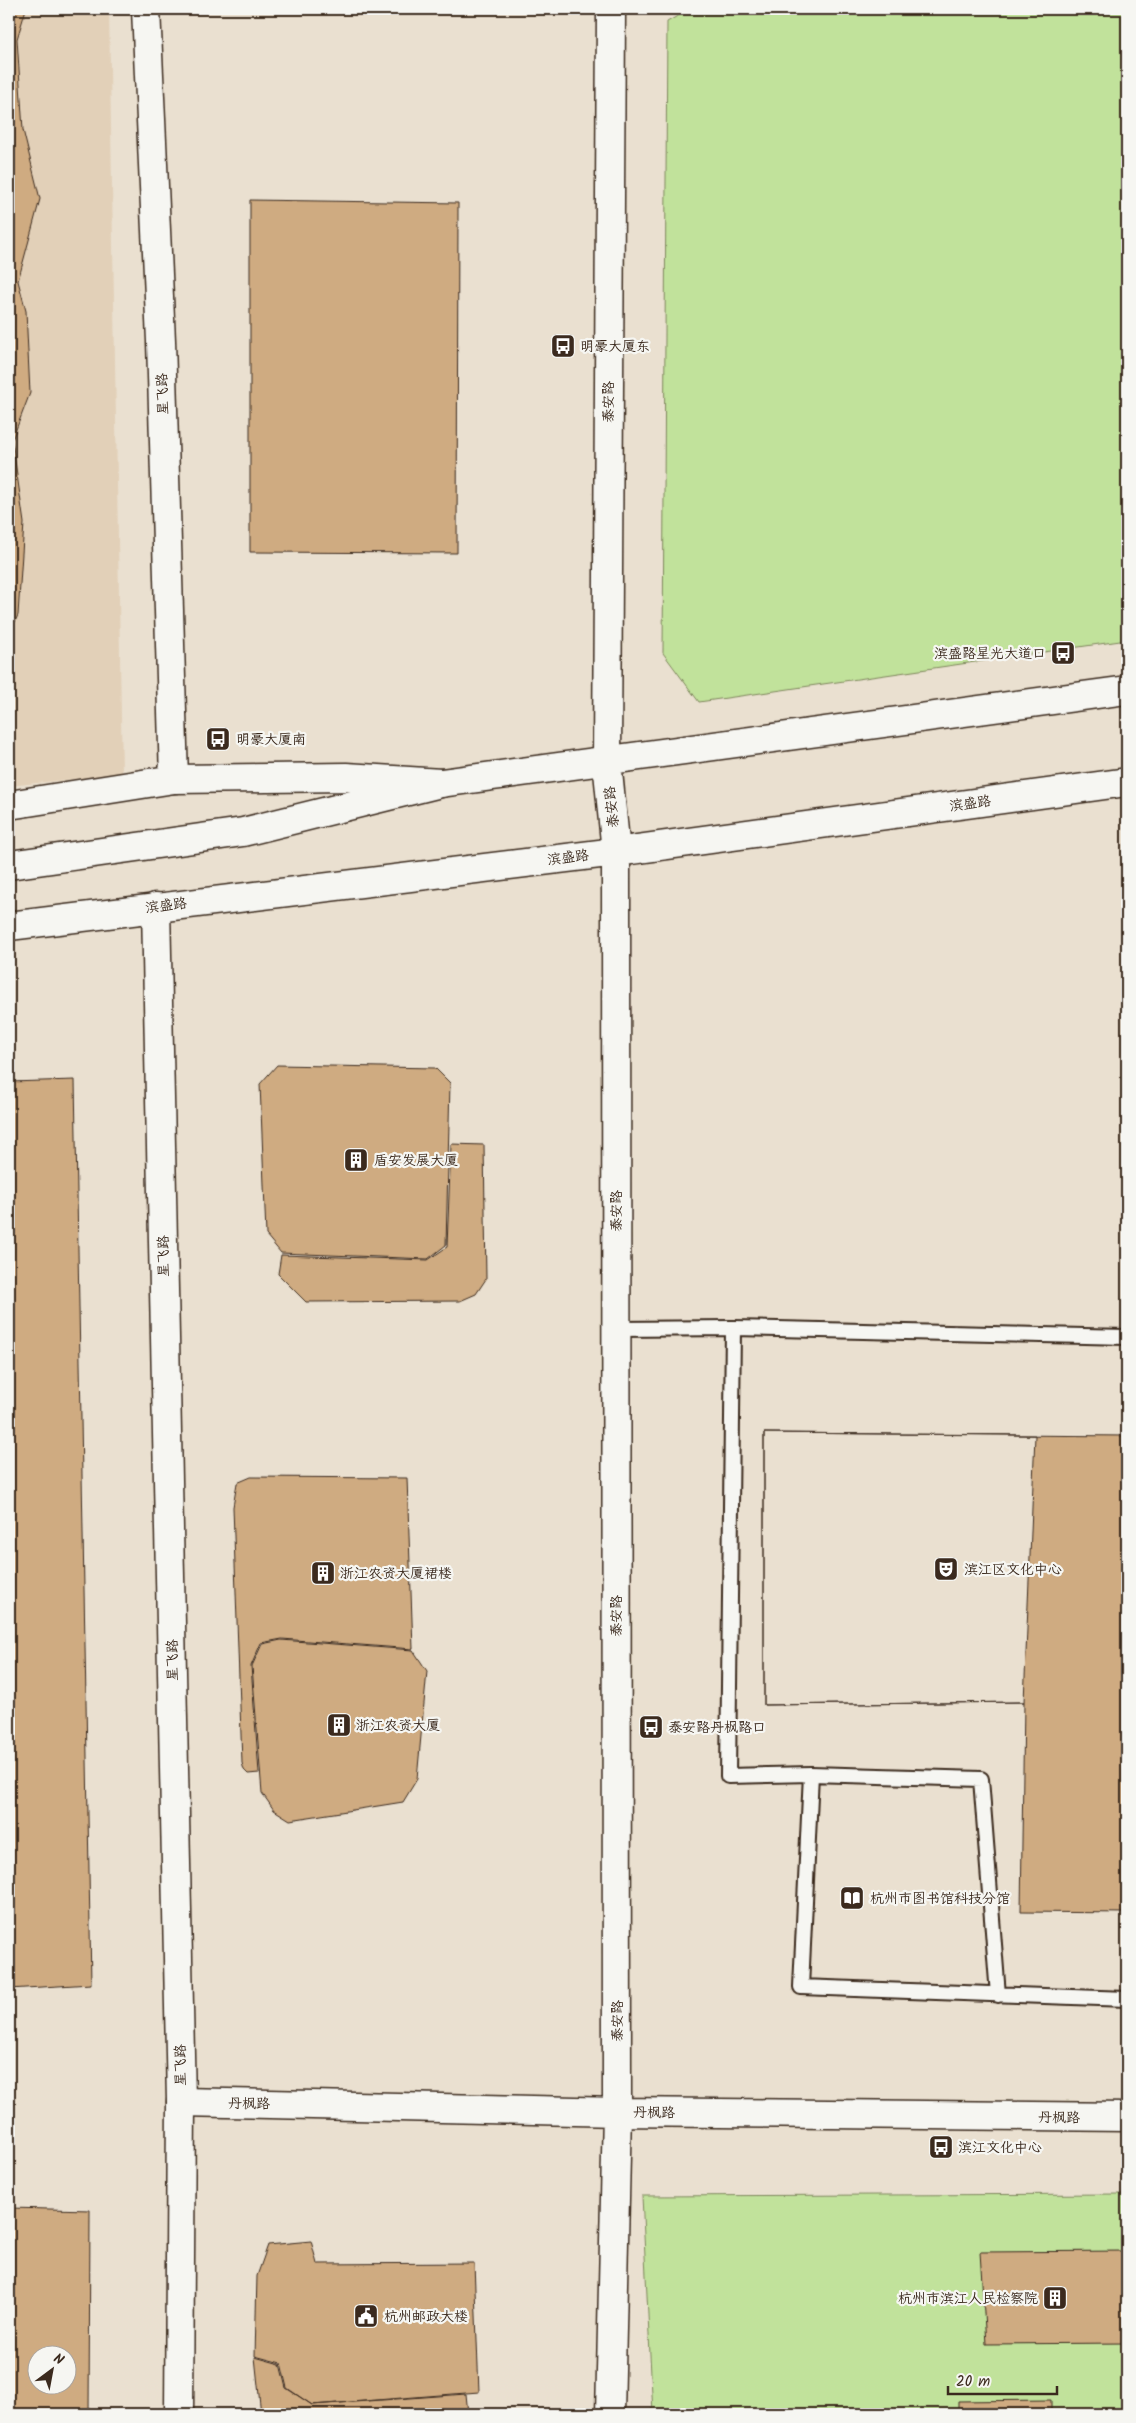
<svg xmlns="http://www.w3.org/2000/svg" width="1136" height="2423" viewBox="0 0 1136 2423" font-family="Kalam,'LXGW WenKai TC',sans-serif">
<rect width="100%" height="100%" fill="#eae0d0"/>
<filter id="ink" filterUnits="userSpaceOnUse"><feTurbulence type="fractalNoise" baseFrequency=".02" numOctaves="2"/><feDisplacementMap in="SourceGraphic" scale="10" xChannelSelector="R" yChannelSelector="G"/><feConvolveMatrix kernelMatrix="1 2 1 2 8 2 1 2 1" color-interpolation-filters="sRGB"/></filter>
<g filter="url(#ink)">
<path fill="#e2d0b8" d="M9 9H109L122 774 9 786Z"/>
<path fill="#c1e29b" stroke="#7e865c" d="M690 9H1127V640L699 702 663 653 667 22Z
M1127 2194V2414H653L642 2196Z"/>
<path fill="#cfab81" stroke="#3b2a1e" fill-rule="evenodd" d="M9 9H26L17 39 23 130 40 199 18 281 26 311 30 393 12 440 24 523 18 615 9 635Z
M250 200 458 203 457 553 250 552Z
M277 1065 435 1068 450 1083 446 1245 428 1259 281 1253 266 1235 260 1084Z
M75 1080 91 1984 9 1989V1082Z
M451 1144 484 1145 486 1279 476 1294 460 1301 306 1302 278 1274 281 1255 428 1260 447 1247Z
M764 1433 1127 1436V1913L1021 1912 1024 1702 764 1705Z
M764 1433 1035 1435 1024 1702 764 1705Z
M251 1477 407 1478 413 1649 282 1639 261 1643 251 1666 259 1773 248 1774 244 1770 242 1763 233 1507 237 1483Z
M281 1640 413 1650 427 1671 417 1779 403 1802 290 1820 274 1810 262 1793 252 1666 262 1644Z
M9 2208 90 2210 89 2414H9ZM38 2356H68V2386H38Z
M311 2241 317 2264 474 2263 479 2392 312 2405 287 2388 281 2363 255 2356 257 2276 268 2245Z
M1127 2251V2343L986 2344 980 2252Z
M255 2357 280 2364 286 2388 312 2405 466 2394 468 2414H261Z
M1051 2400V2414H958V2401Z"/>
<g fill="none" stroke-linecap="round" stroke-linejoin="round">
<defs>
<path id="lane" d="M733 1328 728 1776 811 1774 801 1987 1127 1999
M617 1329 733 1328 1127 1337
M811 1774 981 1779 998 1995"/>
<path id="street" d="M146 9 161 341 174 779
M156 907 181 2102 179 2414"/>
<path id="secondary" d="M9 805 174 779 346 777 441 783 1127 690
M9 926 616 852 1127 782
M181 2102 617 2112 1127 2117
M610 2414 617 2112 616 852 607 761 611 9"/>
<path id="highway" d="M9 865 243 832 441 783"/>
</defs>
<use href="#lane" stroke="#3b2a1e" stroke-width="18"/>
<use href="#street" stroke="#3b2a1e" stroke-width="31"/>
<use href="#secondary" stroke="#3b2a1e" stroke-width="31"/>
<use href="#highway" stroke="#3b2a1e" stroke-width="31"/>
<path stroke="#3b2a1e" stroke-width="3" stroke-dasharray="5 4" stroke-linecap="butt" d="M9 1031 14 1082"/>
<use href="#lane" stroke="#f6f6f2" stroke-width="14"/>
<use href="#street" stroke="#f6f6f2" stroke-width="28"/>
<use href="#secondary" stroke="#f6f6f2" stroke-width="28"/>
<use href="#highway" stroke="#f6f6f2" stroke-width="28"/>
</g>
</g>
<defs>
<symbol id="bus-square" viewBox="-11 -11 22 22"><rect x="-9" y="-9" width="18" height="18" rx="4" fill="#3b2a1e" stroke="#f6f6f2"/><path d="M-5-6H5V4H4V6H2V4H-2V6H-4V4H-5ZM-3.5-4V0h7V-4ZM-3.5 1.2v1.5H-2V1.2ZM2 1.2v1.5H3.5V1.2Z" fill="#fff"/></symbol>
<symbol id="building-square" viewBox="-11 -11 22 22"><rect x="-9" y="-9" width="18" height="18" rx="4" fill="#3b2a1e" stroke="#f6f6f2"/><path d="M-4-6H4V6H1V3H-1V6H-4ZM-2.5-4.3h1.7v1.8h-1.7ZM.8-4.3h1.7v1.8H.8ZM-2.5-1h1.7V.8h-1.7ZM.8-1h1.7V.8H.8Z" fill="#fff"/></symbol>
<symbol id="theatre-square" viewBox="-11 -11 22 22"><rect x="-9" y="-9" width="18" height="18" rx="4" fill="#3b2a1e" stroke="#f6f6f2"/><path d="M-5-5.5Q0-4 5-5.5V0Q5 5 0 6Q-5 5-5 0ZM-3.3-2.5H-1v1.5H-3.3ZM1-2.5H3.3v1.5H1ZM-2.8 1Q0 5.5 2.8 1Z" fill="#fff"/></symbol>
<symbol id="library-square" viewBox="-11 -11 22 22"><rect x="-9" y="-9" width="18" height="18" rx="4" fill="#3b2a1e" stroke="#f6f6f2"/><path d="M-6-4Q-3-5.5-.7-3.5V5Q-3 3-6 4ZM6-4Q3-5.5 .7-3.5V5Q3 3 6 4Z" fill="#fff"/></symbol>
<symbol id="civic-square" viewBox="-11 -11 22 22"><rect x="-9" y="-9" width="18" height="18" rx="4" fill="#3b2a1e" stroke="#f6f6f2"/><path d="M-.6-6.5H3V-4.5H.6V-3L4-1V1h2V6H-6V1h2V-1L-.6-3ZM-1.2 2.5V6h2.4V2.5Z" fill="#fff"/></symbol>
</defs>
<g fill-rule="evenodd">
<use href="#bus-square" x="549" y="332" width="28" height="28"/>
<use href="#bus-square" x="1049" y="639" width="28" height="28"/>
<use href="#bus-square" x="204" y="725" width="28" height="28"/>
<use href="#building-square" x="342" y="1146" width="28" height="28"/>
<use href="#theatre-square" x="932" y="1555" width="28" height="28"/>
<use href="#building-square" x="309" y="1559" width="28" height="28"/>
<use href="#building-square" x="325" y="1711" width="28" height="28"/>
<use href="#bus-square" x="637" y="1713" width="28" height="28"/>
<use href="#library-square" x="838" y="1884" width="28" height="28"/>
<use href="#bus-square" x="927" y="2133" width="28" height="28"/>
<use href="#building-square" x="1041" y="2284" width="28" height="28"/>
<use href="#civic-square" x="352" y="2302" width="28" height="28"/>
</g>
<g text-anchor="middle" stroke-width="4.5" stroke-linejoin="round" paint-order="stroke">
<g font-size="14" fill="#3b2a1e" stroke="#f6f6f2" text-anchor="start">
<text x="580" y="351">明豪大厦东</text>
<text x="1046" y="658" text-anchor="end">滨盛路星光大道口</text>
<text x="236" y="744">明豪大厦南</text>
<text x="374" y="1165">盾安发展大厦</text>
<text x="964" y="1574">滨江区文化中心</text>
<text x="340" y="1578">浙江农资大厦裙楼</text>
<text x="356" y="1730">浙江农资大厦</text>
<text x="668" y="1732">泰安路丹枫路口</text>
<text x="870" y="1903">杭州市图书馆科技分馆</text>
<text x="958" y="2152">滨江文化中心</text>
<text x="1038" y="2303" text-anchor="end">杭州市滨江人民检察院</text>
<text x="384" y="2321">杭州邮政大楼</text>
</g>
<g font-size="14" fill="#3b2a1e" stroke="#f6f6f2">
<text transform="translate(162 394) rotate(-92)" y="5">星飞路</text>
<text transform="translate(608 402) rotate(-90)" y="5">泰安路</text>
<text transform="translate(970 803) rotate(-8)" y="5">滨盛路</text>
<text transform="translate(611 807) rotate(-96)" y="5">泰安路</text>
<text transform="translate(568 857) rotate(-7)" y="5">滨盛路</text>
<text transform="translate(166 905) rotate(-7)" y="5">滨盛路</text>
<text transform="translate(616 1211) rotate(-90)" y="5">泰安路</text>
<text transform="translate(163 1256) rotate(-91)" y="5">星飞路</text>
<text transform="translate(616 1616) rotate(-90)" y="5">泰安路</text>
<text transform="translate(172 1660) rotate(-91)" y="5">星飞路</text>
<text transform="translate(617 2021) rotate(-90)" y="5">泰安路</text>
<text transform="translate(180 2065) rotate(-91)" y="5">星飞路</text>
<text transform="translate(249 2103) rotate(1)" y="5">丹枫路</text>
<text transform="translate(654 2112) rotate(1)" y="5">丹枫路</text>
<text transform="translate(1059 2117) rotate(1)" y="5">丹枫路</text>
</g>
</g>
<rect width="1136" height="2423" fill="none" stroke="#f6f6f2" stroke-width="30"/>
<rect x="15" y="15" width="1106" height="2393" fill="none" stroke="#3b2a1e" stroke-width="2" filter="url(#ink)"/>
<g transform="translate(52 2370) rotate(32)"><circle r="24" fill="#f6f6f2" stroke="#aba49d"/>
<path d="M0-4L9 19L0 12L-9 19Z" fill="#3b2a1e"/>
<text y="-8" font-size="14" font-weight="bold" text-anchor="middle" fill="#3b2a1e">N</text>
</g>
<path d="M948 2386v8h109v-8" fill="none" stroke="#3b2a1e" stroke-width="2.5"/>
<text x="956" y="2386" font-size="15" fill="#3b2a1e" stroke="#f6f6f2" stroke-width="4" paint-order="stroke">20 m</text>
</svg>
